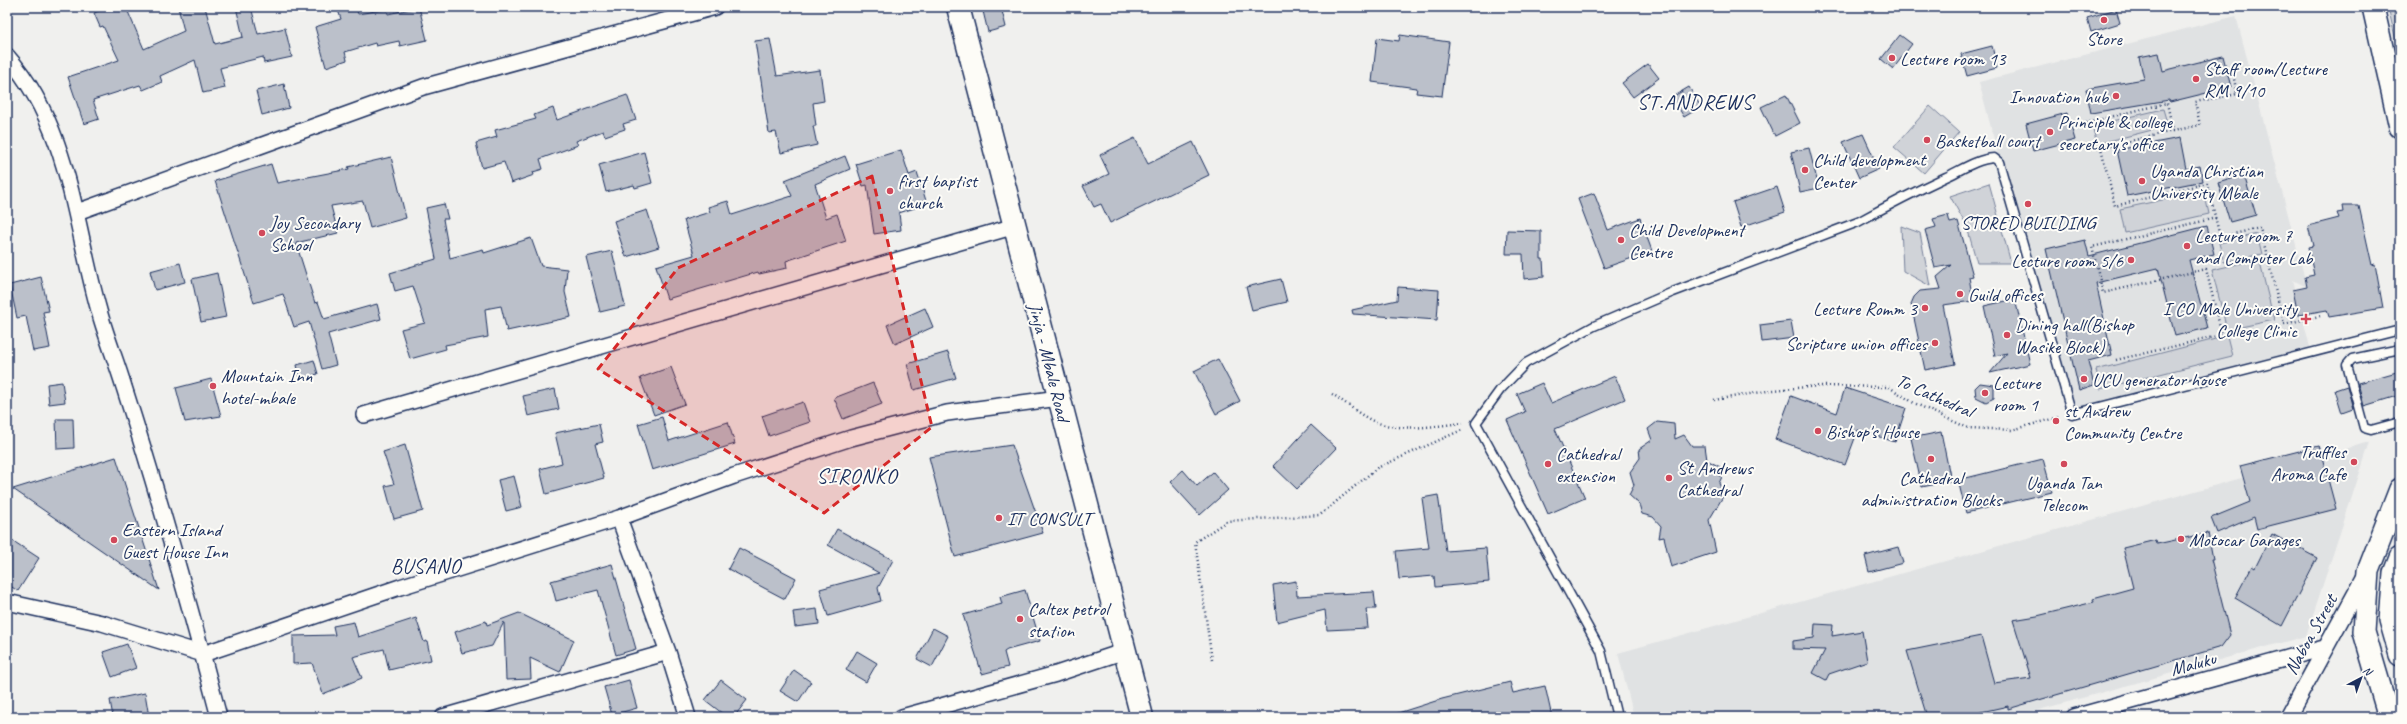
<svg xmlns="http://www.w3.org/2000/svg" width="2407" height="724" viewBox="0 0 2407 724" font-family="Caveat,sans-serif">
<rect width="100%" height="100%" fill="#f0f0ee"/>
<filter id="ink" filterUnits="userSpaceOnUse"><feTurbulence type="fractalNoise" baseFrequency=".025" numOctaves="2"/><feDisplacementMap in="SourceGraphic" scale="8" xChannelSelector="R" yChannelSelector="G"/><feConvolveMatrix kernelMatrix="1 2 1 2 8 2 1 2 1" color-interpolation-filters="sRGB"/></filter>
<g filter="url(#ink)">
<path fill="#e0e2e3" d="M2236 16 2307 287 2293 280 2312 355 2067 417 1979 82Z
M2370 442 2306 636 2013 717H1634L1618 653Z"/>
<path fill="#d0d3d8" stroke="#76819b" d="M2388 7H2393L2400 37V58Z
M1930 106 1959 132 1924 173 1894 147Z
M2163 109 2168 126 2097 144 2092 126Z
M1989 183 2011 263H1977L1967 227 1950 196Z
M2204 191 2209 214 2125 233 2120 209Z
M1901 226 1920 233 1930 286 1903 271Z
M2257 234 2262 254 2224 262 2219 243Z
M2259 259 2274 320 2227 330 2212 270Z
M2227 336 2232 356 2100 389 2096 370Z"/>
<path fill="#bbc0ca" stroke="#1b2f5e" d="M108 7H126L144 49 184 31 178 7H205L215 44 243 37 236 7H251L258 34 285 28 292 57 264 63 263 57 220 68 225 88 203 93 195 60 160 76 162 82 143 90 140 85 93 100 99 119 84 124 68 77 119 60 103 26 100 27 94 13Z
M337 7H356L358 14 387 9 388 14 419 7 427 40 400 46 399 41 376 46 375 43 345 52 347 60 326 67 315 27 341 19Z
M982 7H1001L1006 27 988 32Z
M2116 9 2120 23 2091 32 2087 18Z
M1400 35 1449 42 1442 96 1416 93 1417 88 1372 82 1377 38 1399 41Z
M1900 35 1912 44 1893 69 1881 59Z
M770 39 777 76 820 70 824 101 813 103 816 126H813L817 145 781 153 776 132 769 133 755 41Z
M1992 46 1997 68 1967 76 1961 54Z
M2159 53 2163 71 2223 56 2231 87 2170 102 2169 100 2091 113 2086 89 2144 79 2139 57Z
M1648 64 1659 78 1633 97 1622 83Z
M284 84 289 108 262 115 256 91Z
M1689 87 1701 107 1684 117 1672 97Z
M627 95 636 120 623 124 625 129 605 136 603 131 576 141 578 145 540 159 543 169 533 172 534 175 511 183 504 162 482 168 476 143 497 137 495 130 536 119 534 115 553 108 557 120Z
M1786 95 1800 123 1775 136 1761 107Z
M2067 113 2075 140 2033 151 2026 124Z
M1863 134 1879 169 1859 178 1843 142Z
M1135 138 1148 164 1193 142 1209 175 1110 223 1101 204 1094 207 1083 186 1109 174 1100 155Z
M2180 138 2186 169 2200 166 2203 181 2127 196 2117 150Z
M1809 148 1819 188 1800 192 1791 152Z
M901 150 909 175 917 172 927 204 899 213 901 230 874 234 867 185 863 186 856 164Z
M644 152 652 183 635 188 634 185 606 192 599 165Z
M845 156 850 169 815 184 826 218 837 214 846 241 786 261 787 268 759 274 758 272 667 299 656 266 694 255 684 220 710 212 708 207 728 201 732 215 792 196 785 180Z
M391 157 406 218 370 228 363 201 331 206 338 233 296 243 315 303 318 302 324 319 377 304 381 319 328 334 336 365 322 369 309 322 294 327 283 294 254 303 215 181 271 164 277 183 349 169 348 167Z
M2244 175 2256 215 2230 222 2218 183Z
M1777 187 1785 212 1741 227 1733 202Z
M1594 193 1608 230 1640 218 1652 251 1604 268 1578 199Z
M444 204 448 219H443L450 258 483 249 484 253 531 238 541 266 567 269 565 292 571 317 507 331 501 306 485 309 488 337 445 345 446 349 410 359 401 329 425 323 413 286 395 291 390 273 436 259 426 208Z
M2342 206H2359L2372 265 2375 264 2383 308 2329 317 2327 310 2298 315 2293 290 2307 287 2305 277 2314 275 2308 247 2313 246 2308 226 2339 218 2337 213 2343 212Z
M647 210 659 247 626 257 614 221Z
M1948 215 1950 223 1958 221 1973 276 1969 277 1973 301 1943 305 1955 364 1925 370 1911 304 1914 297 1920 291 1941 289 1937 277 1951 265 1935 268 1925 230 1936 227 1933 219Z
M2207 226 2214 254 2189 260 2207 328 2175 336 2158 268 2096 283 2112 355 2088 361 2094 385 2079 390 2046 249 2085 240 2089 256Z
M1507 230 1541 231V259H1543L1544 277 1524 279 1523 254H1506Z
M612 251 625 306 600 312 586 257Z
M180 263 185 282 155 290 150 271Z
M217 273 226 317 201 322 192 279Z
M41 277 49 311 43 312 50 348 33 351 26 316 17 318 10 285Z
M1281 279 1287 302 1252 310 1246 287Z
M1398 287 1439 290 1437 320 1353 314 1352 310 1397 300Z
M2015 299 2030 364 1990 373 2007 353 1995 356 1984 306Z
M925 308 933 327 895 344 887 325Z
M1791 321 1794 338 1762 342 1760 325Z
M948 352 956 378 914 390 907 364Z
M1218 359 1240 401 1216 414 1194 371Z
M314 360 318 374 300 379 297 365Z
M671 367 685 404 654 415 640 378Z
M2400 371V395L2364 406 2358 383Z
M1615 376 1625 399 1555 429 1585 498 1548 514 1507 420 1525 412 1517 394 1542 383 1551 403Z
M211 379 221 416 185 422 176 388Z
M62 382 65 402 49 404 47 384Z
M873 383 882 404 843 419 834 398Z
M1980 383 1994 385V398L1986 402 1976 397 1975 388Z
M2347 386 2353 409 2342 413 2335 390Z
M1845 388 1906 408 1895 442 1858 430 1845 465 1775 439 1791 396 1837 413Z
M555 389 559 409 528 416 523 396Z
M803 402 810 422 769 436 762 416Z
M662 417 669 441 728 422 735 444 652 470 638 424Z
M56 419H73L74 448 57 449Z
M1657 422 1674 424 1675 439 1684 435 1692 446H1705L1707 460 1720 467 1718 475 1722 477 1719 483 1724 495 1709 520 1716 552 1671 567 1664 537 1659 538 1661 526 1653 517 1642 514 1639 504 1629 495 1634 485 1630 472 1640 458 1639 449 1652 440 1648 429Z
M599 424 603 442 595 444 604 478 546 494 540 469 562 463 555 433Z
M1311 425 1336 448 1297 489 1273 466Z
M1941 432 1951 481 1922 487 1911 438Z
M405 445 423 511 394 519 385 486 394 484 383 452Z
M1012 445 1043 533 955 557 929 457Z
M2319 446 2336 509 2257 529 2254 517 2217 533 2211 518 2250 502 2240 466Z
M116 457 159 590 13 489Z
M2043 459 2052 492 1966 513 1958 480Z
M1183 470 1197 486 1213 472 1228 490 1200 515 1170 482Z
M514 476 522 507 506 511 498 480Z
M1438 495 1446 551 1486 548 1489 582 1435 587 1434 576 1399 579 1396 551 1429 548 1422 498Z
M837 529 893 560 878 588 881 601 828 616 820 589 879 573 828 545Z
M2208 533 2213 559H2211L2230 635 2221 647 2008 709V706L1959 717H1927L1907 651 1981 636 1994 683 2031 678 2013 620 2037 616 2094 602 2093 599 2133 588 2123 548 2156 540 2157 544Z
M2272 534 2317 558 2282 626 2235 598 2252 566 2255 568Z
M7 537 39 558 18 591 7 584Z
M1898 547 1903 563 1869 572 1865 556Z
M739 548 796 578 785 599 728 569Z
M612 564 636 649 616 655 598 590 556 601 551 581Z
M1296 581 1297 596 1374 592 1376 609H1366L1368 628 1327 630 1325 610 1277 622 1273 585Z
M1025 590 1040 641 1007 650 1004 652 1008 667 982 674 963 615 1002 604 1000 597Z
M817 609 819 624 795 627 793 612Z
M519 613 574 640 560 672 530 658 531 679 506 680 504 622 492 646 462 653 455 632 486 621 487 625Z
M416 618 424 642 427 641 431 660 389 670 384 649 353 657 362 678 323 694 312 663 293 664V636L335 635 333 626 354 622 358 637Z
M1815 624 1833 625 1832 636 1862 631 1867 661 1829 674 1826 680 1813 673 1825 650 1793 649V641L1814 638Z
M933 628 948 636 932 667 917 659Z
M127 644 136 668 112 677 103 652Z
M857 651 877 663 866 682 846 670Z
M794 670 811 682 798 702 780 691Z
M629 680 637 708 612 715 604 687Z
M721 680 747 700 734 717H727L705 700Z
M1510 682 1513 693 1545 686 1552 717H1396L1395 714 1442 699Z
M145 693 149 717H113L110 700Z"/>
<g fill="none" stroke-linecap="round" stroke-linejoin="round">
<defs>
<path id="lane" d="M2400 349 2352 359 2347 365 2364 428 2371 430 2400 422
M1617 717 1601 651 1476 423 1500 390 1526 363 1594 326 1673 292 1858 222C1887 206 1916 191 1946 177 1961 170 1977 159 1994 158L1999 162 2072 414 2400 330"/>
<path id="street" d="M7 56C69 126 74 221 98 307 105 334 116 360 124 387 159 496 190 606 219 717
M77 212 423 87 715 7
M364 415 1015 226
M619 518 668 652 688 717
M7 602 102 623 203 654 400 587 619 518 734 476 851 438 947 413 1059 398
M443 717 668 652
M902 717 1056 674 1125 651
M2074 717 2324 648
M2288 717 2366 574"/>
<path id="secondary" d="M2373 7 2400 127
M2400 558 2394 573 2390 620 2400 655
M2389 717 2364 632 2368 571 2400 489"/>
<path id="primary" d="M958 7 1142 717"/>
</defs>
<use href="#lane" stroke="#1b2f5e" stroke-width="11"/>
<use href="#street" stroke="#1b2f5e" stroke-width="18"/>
<use href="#secondary" stroke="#1b2f5e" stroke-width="24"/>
<use href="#primary" stroke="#1b2f5e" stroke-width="25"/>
<path stroke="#1b2f5e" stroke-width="2.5" stroke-dasharray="1 3" stroke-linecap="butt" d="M2082 124 2167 103 2173 131 2200 125 2195 102 2237 94 2232 69
M2173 131 2101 148 2115 206 2207 183 2220 237 2260 228 2284 324 2320 316
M2116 360 2222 335 2206 269 2103 293 2092 247 2216 218
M1332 394C1345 402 1357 413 1371 420 1398 433 1434 426 1463 423
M1714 400 1773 390 1820 386 1889 387 1914 403 1968 428 2012 430 2060 417
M1212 660 1195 542 1227 521 1320 515 1377 468 1464 429"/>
<use href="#lane" stroke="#fdfcf7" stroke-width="8"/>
<use href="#street" stroke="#fdfcf7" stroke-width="15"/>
<use href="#secondary" stroke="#fdfcf7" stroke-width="21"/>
<use href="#primary" stroke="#fdfcf7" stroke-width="22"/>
</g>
</g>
<path fill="#d62828" fill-opacity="0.2" stroke="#d62828" stroke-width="3" stroke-dasharray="8 5" stroke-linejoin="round" d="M872 176 932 427 824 513 598 369 678 268Z"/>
<g fill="#d1495b" stroke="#fdfcf7" stroke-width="1.5">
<circle cx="2104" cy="20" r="4"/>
<circle cx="1892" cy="58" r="4"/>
<circle cx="2196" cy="79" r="4"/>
<circle cx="2116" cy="96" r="4"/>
<circle cx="2050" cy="132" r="4"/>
<circle cx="1927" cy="140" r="4"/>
<circle cx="1805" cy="170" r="4"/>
<circle cx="2142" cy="181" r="4"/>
<circle cx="890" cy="191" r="4"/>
<circle cx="2028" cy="204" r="4"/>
<circle cx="262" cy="233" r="4"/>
<circle cx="1621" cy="240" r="4"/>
<circle cx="2187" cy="246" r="4"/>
<circle cx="2131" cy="260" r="4"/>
<circle cx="1960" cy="294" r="4"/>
<circle cx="1925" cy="308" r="4"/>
<path d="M2304 313h4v4h4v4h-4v4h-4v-4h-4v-4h4z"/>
<circle cx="2007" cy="335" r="4"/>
<circle cx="1935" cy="343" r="4"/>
<circle cx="2084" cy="379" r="4"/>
<circle cx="213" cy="386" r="4"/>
<circle cx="1985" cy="393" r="4"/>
<circle cx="2056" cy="421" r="4"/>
<circle cx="1818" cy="431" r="4"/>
<circle cx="1931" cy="459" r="4"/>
<circle cx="2354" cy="462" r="4"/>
<circle cx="1548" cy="464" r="4"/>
<circle cx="2064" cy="464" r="4"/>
<circle cx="1669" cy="478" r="4"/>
<circle cx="999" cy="518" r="4"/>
<circle cx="2181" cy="539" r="4"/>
<circle cx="114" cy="540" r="4"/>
<circle cx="1020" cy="619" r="4"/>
</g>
<g text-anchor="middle" stroke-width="4" stroke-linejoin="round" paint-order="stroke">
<g font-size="19" fill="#1b2f5e" stroke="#fdfcf7" text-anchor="start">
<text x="2104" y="45" text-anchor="middle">Store</text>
<text x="1900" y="65">Lecture room 13</text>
<text x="2204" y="75">Staff room/Lecture<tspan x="2204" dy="22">RM 9/10</tspan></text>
<text x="2108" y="103" text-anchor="end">Innovation hub</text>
<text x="2058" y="128">Principle &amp; college<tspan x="2058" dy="22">secretary's office</tspan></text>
<text x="1935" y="147">Basketball court</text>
<text x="1813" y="166">Child development<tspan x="1813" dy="22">Center</tspan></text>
<text x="2150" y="177">Uganda Christian<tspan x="2150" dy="22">University Mbale</tspan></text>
<text x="898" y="187">first baptist<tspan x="898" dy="22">church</tspan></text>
<text x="270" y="229">Joy Secondary<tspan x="270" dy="22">School</tspan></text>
<text x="2028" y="229" text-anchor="middle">STORED BUILDING</text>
<text x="1629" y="236">Child Development<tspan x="1629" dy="22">Centre</tspan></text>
<text x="2195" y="242">Lecture room 7<tspan x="2195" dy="22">and Computer Lab</tspan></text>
<text x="2123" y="267" text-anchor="end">Lecture room 5/6</text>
<text x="1968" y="301">Guild offices</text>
<text x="1917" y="315" text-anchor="end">Lecture Romm 3</text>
<text x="2297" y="315" text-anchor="end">I CO Male University<tspan x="2297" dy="22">College Clinic</tspan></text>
<text x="2015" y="331">Dining hall(Bishop<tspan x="2015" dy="22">Wasike Block)</tspan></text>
<text x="1927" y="350" text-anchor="end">Scripture union offices</text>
<text x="221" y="382">Mountain Inn<tspan x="221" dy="22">hotel-mbale</tspan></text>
<text x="2092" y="386">UCU generator house</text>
<text x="1993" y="389">Lecture<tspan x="1993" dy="22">room 1</tspan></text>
<text x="2064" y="417">st Andrew<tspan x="2064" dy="22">Community Centre</tspan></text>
<text x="1826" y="438">Bishop's House</text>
<text x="2346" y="458" text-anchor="end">Truffles<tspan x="2346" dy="22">Aroma Cafe</tspan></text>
<text x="1556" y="460">Cathedral<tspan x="1556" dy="22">extension</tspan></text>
<text x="1677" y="474">St Andrews<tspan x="1677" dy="22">Cathedral</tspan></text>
<text x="1931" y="484" text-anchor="middle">Cathedral<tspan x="1931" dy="22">administration Blocks</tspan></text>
<text x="2064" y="489" text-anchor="middle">Uganda Tan<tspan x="2064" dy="22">Telecom</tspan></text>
<text x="1007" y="525">IT CONSULT</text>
<text x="122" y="536">Eastern Island<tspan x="122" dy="22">Guest House Inn</tspan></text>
<text x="2189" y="546">Motocar Garages</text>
<text x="1028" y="615">Caltex petrol<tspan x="1028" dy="22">station</tspan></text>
</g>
<g font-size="19" fill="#1b2f5e" stroke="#fdfcf7">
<text transform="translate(1050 362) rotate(76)" y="7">Jinja - Mbale Road</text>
<text transform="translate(1935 395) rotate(24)" y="7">To Cathedral</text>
<text transform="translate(2310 634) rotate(-61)" y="7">Naboa Street</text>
<text transform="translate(2193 663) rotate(-15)" y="7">Maluku</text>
</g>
<g font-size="21" letter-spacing="1" fill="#1b2f5e" stroke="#fdfcf7">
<text x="1695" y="109">ST.ANDREWS</text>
<text x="857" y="483">SIRONKO</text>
<text x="426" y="573">BUSANO</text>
</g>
</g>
<rect width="2407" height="724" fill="none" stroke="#fdfcf7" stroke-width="24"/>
<rect x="12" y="12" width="2383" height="700" fill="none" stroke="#1b2f5e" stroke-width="1.5" filter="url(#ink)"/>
<g transform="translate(2361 678) rotate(41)" stroke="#fdfcf7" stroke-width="3" paint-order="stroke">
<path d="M0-3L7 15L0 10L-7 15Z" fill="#1b2f5e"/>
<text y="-6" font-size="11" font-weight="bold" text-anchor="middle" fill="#1b2f5e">N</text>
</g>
</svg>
